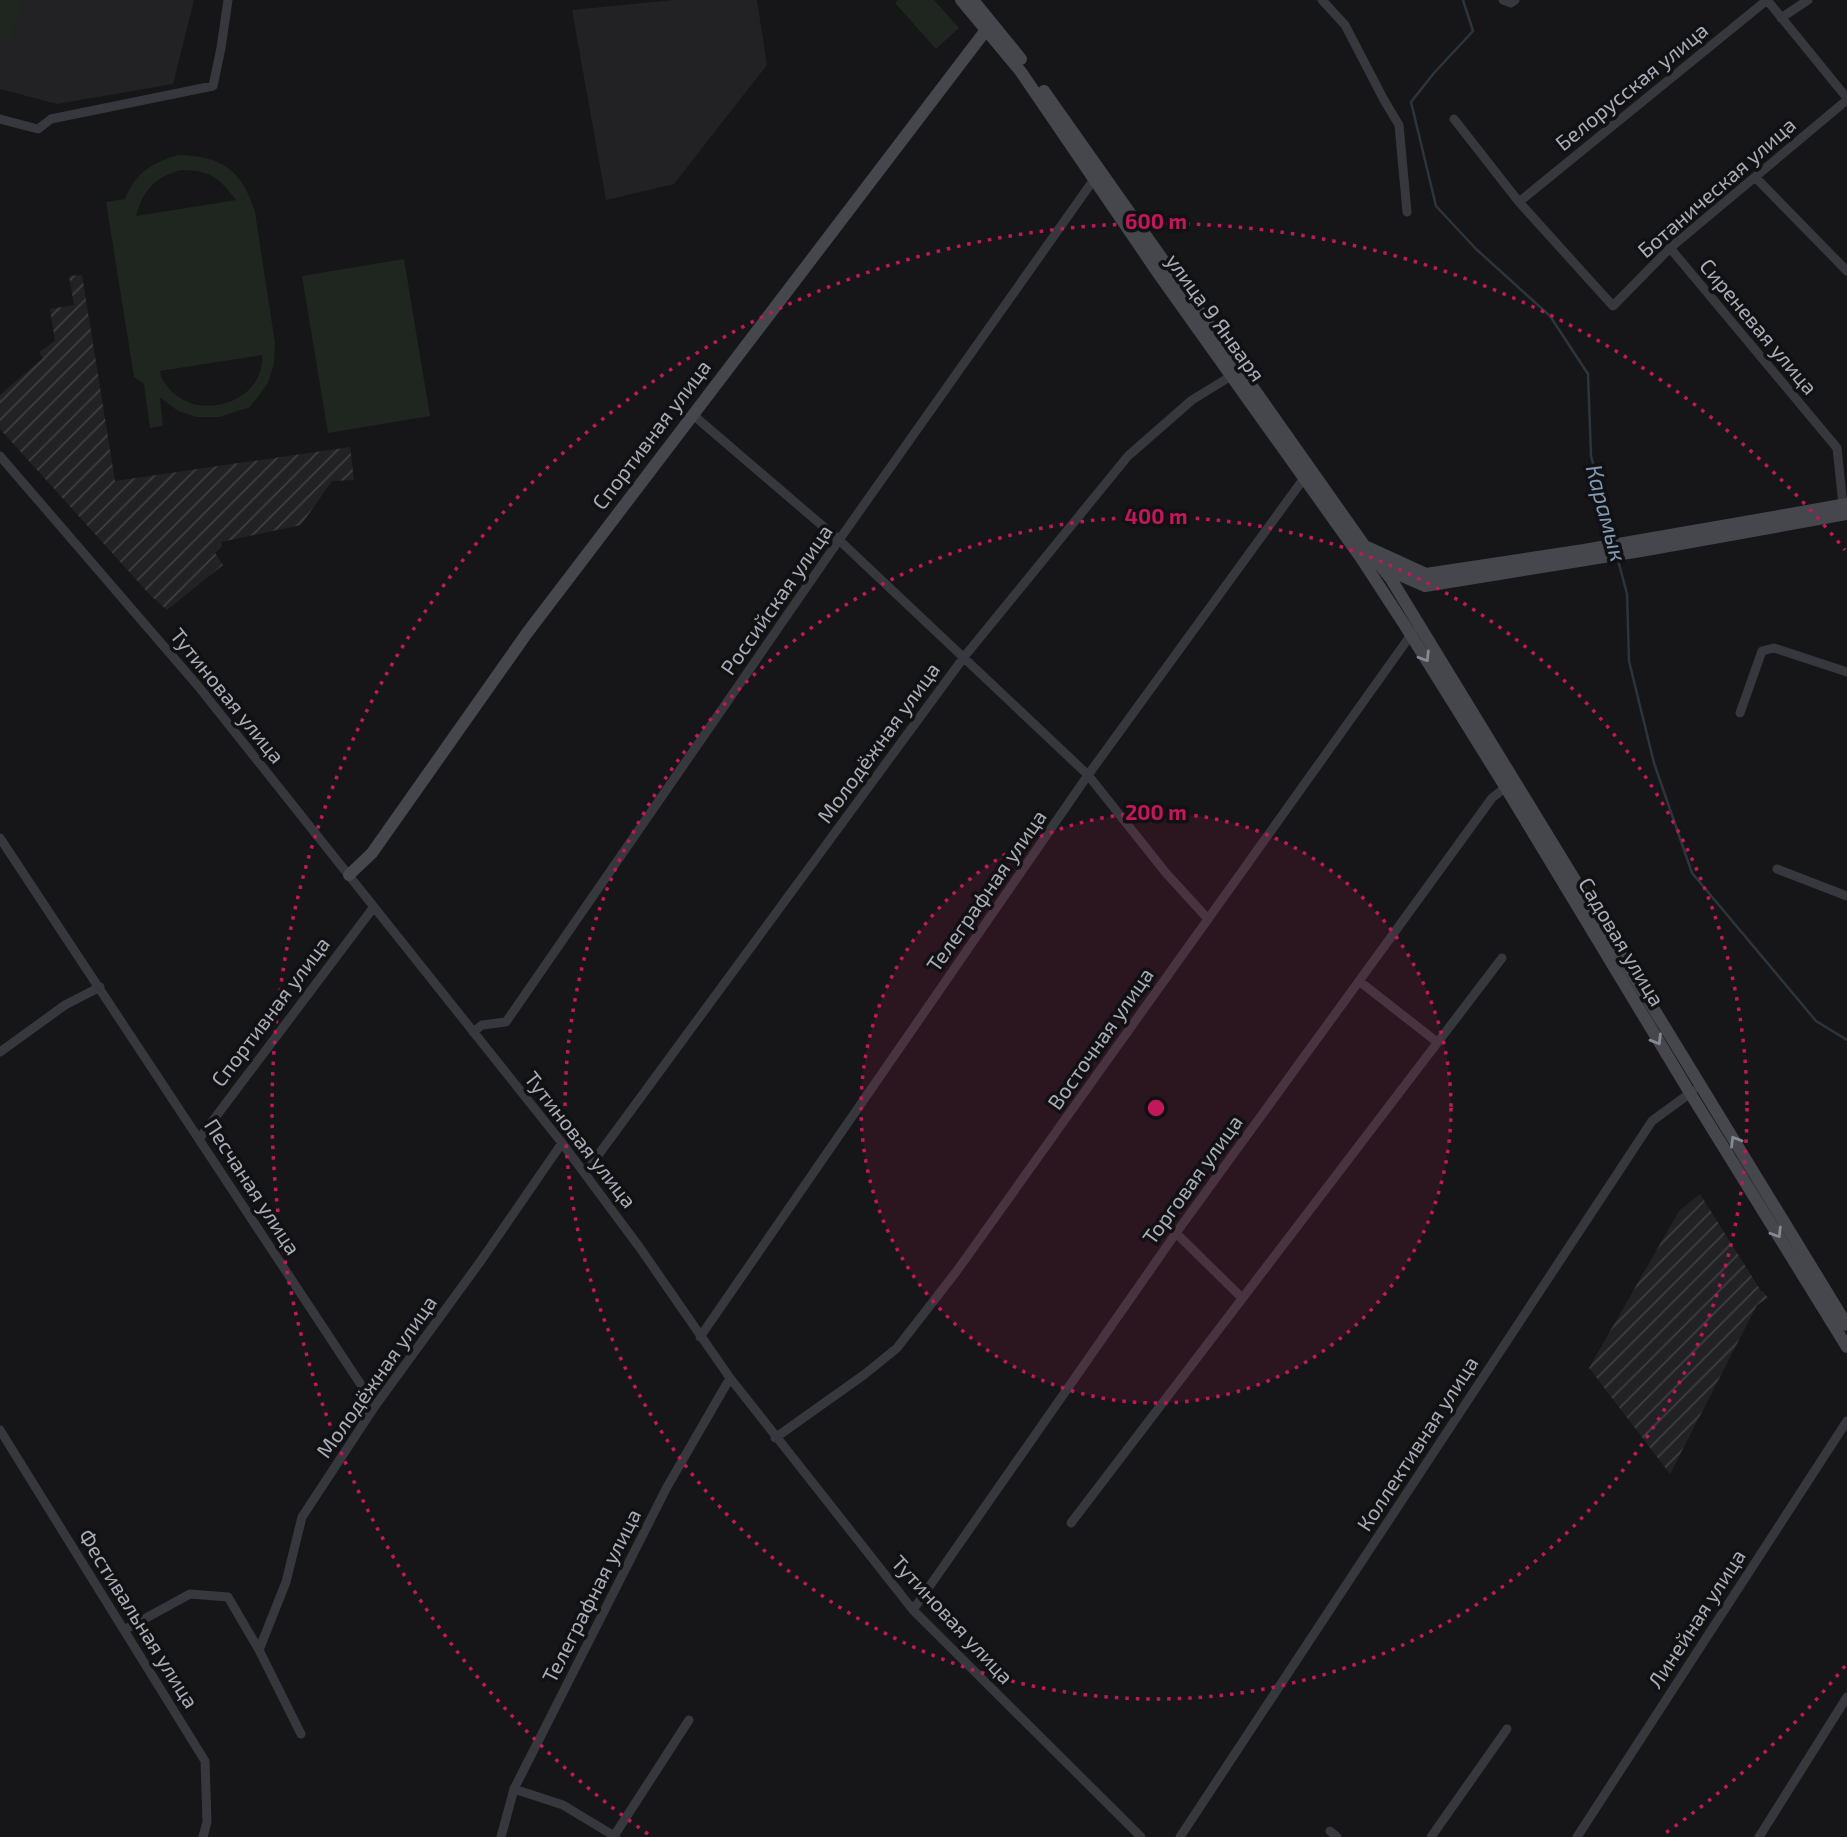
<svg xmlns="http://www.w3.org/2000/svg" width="1847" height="1837" viewBox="0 0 1847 1837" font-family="'Exo 2',sans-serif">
<defs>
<pattern id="industrial-furrows" width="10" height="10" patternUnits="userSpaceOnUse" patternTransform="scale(1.75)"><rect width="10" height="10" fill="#222225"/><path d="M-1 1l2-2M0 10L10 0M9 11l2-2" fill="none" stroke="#3f3f43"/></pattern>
</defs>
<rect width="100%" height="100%" fill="#161618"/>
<path fill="#222225" d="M0 0H194L173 84 57 104 0 89Z
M673 0H757L767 65 674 184 606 200 572 10Z"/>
<path fill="url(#industrial-furrows)" d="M82 275 115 481 350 447 354 480 332 481 301 525 221 542 222 546 215 553 223 565 167 610 151 596 0 429V395L43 358 39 352 55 341 50 309 74 305 69 276Z
M1700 1194 1761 1291H1763L1768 1298 1757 1305 1670 1474 1589 1368 1679 1211Z"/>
<path fill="#1e261f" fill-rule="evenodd" d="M0 0H23L10 43 0 40Z
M898 0H934L959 28 936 49 895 3Z
M178 155C222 156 242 170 255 212L275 343 274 363 268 383 250 407 219 417H197L178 411 161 398 160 399 163 426 150 428 144 384 134 377 106 202 125 199C136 172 152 163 178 155ZM181 170C211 170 219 178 236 200L136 216C144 189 154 178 181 170ZM262 355C265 404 195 424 167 386 163 380 161 378 160 371Z
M404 259 430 416 328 433 302 276Z"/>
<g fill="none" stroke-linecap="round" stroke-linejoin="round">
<path stroke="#2c353c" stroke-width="2.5" d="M1463 0 1473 31 1434 73 1411 102 1436 206 1476 249 1550 316 1588 374 1591 456 1613 540
M1618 560 1627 594 1629 661 1654 763 1692 873 1816 1021 1847 1040"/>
<path stroke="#37383d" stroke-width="9" d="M1322 0 1345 25 1384 100 1399 125 1407 212
M1503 0 1511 3 1515 0
M1767 0 1847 98
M1781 18 1808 0
M0 119 38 129 51 119 213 86 221 48 228 0
M1454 119 1519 202 1613 306 1670 248 1847 100
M1755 177 1847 271
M1519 202 1767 0
M1670 248 1837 448 1843 505
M692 414 839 540 1088 775 1166 873 1208 919
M0 456 198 686 562 1143 640 1248 730 1378 913 1610 1141 1837
M1740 713 1762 651 1774 648 1847 672
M0 838 375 1406
M1777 869 1847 896
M1359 981 1437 1042
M473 1032 482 1025 506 1022 839 540 1097 175
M0 1052 65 1005 100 987
M199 1139 373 908
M585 1173 964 657 1128 456 1192 400 1236 373
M1176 1233 1242 1298
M700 1337 1088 775 1307 474
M0 1430 205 1761 207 1822 203 1837
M775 1438 865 1374 897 1348 956 1272 1413 632
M1071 1523 1502 958
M913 1610 1176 1233 1492 798 1510 784
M124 1630 190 1594 228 1597 259 1650 301 1734
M259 1650 286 1582 302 1517 375 1406 480 1262 562 1143
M514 1789 563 1805 616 1837
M1330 1831 1337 1837
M614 1836 689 1720
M501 1837 514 1789 667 1487 730 1378
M1180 1837 1652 1121 1693 1091
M1431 1837 1507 1729
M1577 1837 1847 1421
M1759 1837 1847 1697"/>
<path stroke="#45474d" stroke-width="12" d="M961 0 1021 72 1158 273 1361 558 1404 624 1506 788 1690 1093 1847 1347
M973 0 1021 59
M1044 91 1364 545 1391 579 1847 1325
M1367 547 1426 574 1584 550 1847 504
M1384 568 1425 586 1641 551 1847 514
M349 875 372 853 527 633 986 30 991 28"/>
</g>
<defs><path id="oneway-chevron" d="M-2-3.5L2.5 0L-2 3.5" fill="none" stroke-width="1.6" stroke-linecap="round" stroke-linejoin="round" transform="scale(1.75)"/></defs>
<g stroke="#858993">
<use href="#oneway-chevron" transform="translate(1425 657) rotate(58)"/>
<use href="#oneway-chevron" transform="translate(1657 1040) rotate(59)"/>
<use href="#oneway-chevron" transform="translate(1735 1141) rotate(-121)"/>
<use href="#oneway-chevron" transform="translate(1777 1233) rotate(58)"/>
</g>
<circle cx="1156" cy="1108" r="295" fill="#c2185b" fill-opacity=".12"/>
<g fill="none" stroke="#c2185b" stroke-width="3.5" stroke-dasharray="3.5 7">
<circle cx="1156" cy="1108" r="295"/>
<circle cx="1156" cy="1108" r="591"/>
<path d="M1845 1666A886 886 0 0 1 1664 1834M648 1834A886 886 0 1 1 1845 550"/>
</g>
<g text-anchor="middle" stroke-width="7" stroke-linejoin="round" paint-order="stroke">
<g font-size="21" fill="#a8adb8" stroke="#111113">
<text transform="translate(1632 87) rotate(-39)" y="7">Белорусская улица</text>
<text transform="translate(1717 188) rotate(-41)" y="7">Ботаническая улица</text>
<text transform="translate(1215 318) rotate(54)" y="7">улица 9 Января</text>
<text transform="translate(1758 327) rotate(50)" y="7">Сиреневая улица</text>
<text transform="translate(652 435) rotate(-53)" y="7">Спортивная улица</text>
<text transform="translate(777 600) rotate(-55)" y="7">Российская улица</text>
<text transform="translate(227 696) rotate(51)" y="7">Тутиновая улица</text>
<text transform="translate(879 743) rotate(-54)" y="7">Молодёжная улица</text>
<text transform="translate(987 891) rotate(-55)" y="7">Телеграфная улица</text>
<text transform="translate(1621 942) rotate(59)" y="7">Садовая улица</text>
<text transform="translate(271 1012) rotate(-53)" y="7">Спортивная улица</text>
<text transform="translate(1101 1039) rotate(-55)" y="7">Восточная улица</text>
<text transform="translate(580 1140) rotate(52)" y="7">Тутиновая улица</text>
<text transform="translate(1193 1180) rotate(-54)" y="7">Торговая улица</text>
<text transform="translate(252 1187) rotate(57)" y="7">Песчаная улица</text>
<text transform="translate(377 1377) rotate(-55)" y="7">Молодёжная улица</text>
<text transform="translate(1418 1444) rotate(-57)" y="7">Коллективная улица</text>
<text transform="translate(592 1596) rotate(-63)" y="7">Телеграфная улица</text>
<text transform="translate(138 1619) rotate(58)" y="7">Фестивальная улица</text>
<text transform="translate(1697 1619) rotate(-57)" y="7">Линейная улица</text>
<text transform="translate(952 1620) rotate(47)" y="7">Тутиновая улица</text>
</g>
<g font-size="23" font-style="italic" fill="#7f9bb3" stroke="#111113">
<text transform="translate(1606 513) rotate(75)" y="8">Карамык</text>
</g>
</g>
<circle cx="1156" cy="1108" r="10" fill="#c2185b" stroke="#111113" stroke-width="3.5"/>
<g font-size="21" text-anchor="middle" font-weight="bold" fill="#c2185b" stroke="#111113" stroke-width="7" stroke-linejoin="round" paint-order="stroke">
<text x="1156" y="229">600 m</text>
<text x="1156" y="524">400 m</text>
<text x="1156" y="820">200 m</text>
</g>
</svg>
